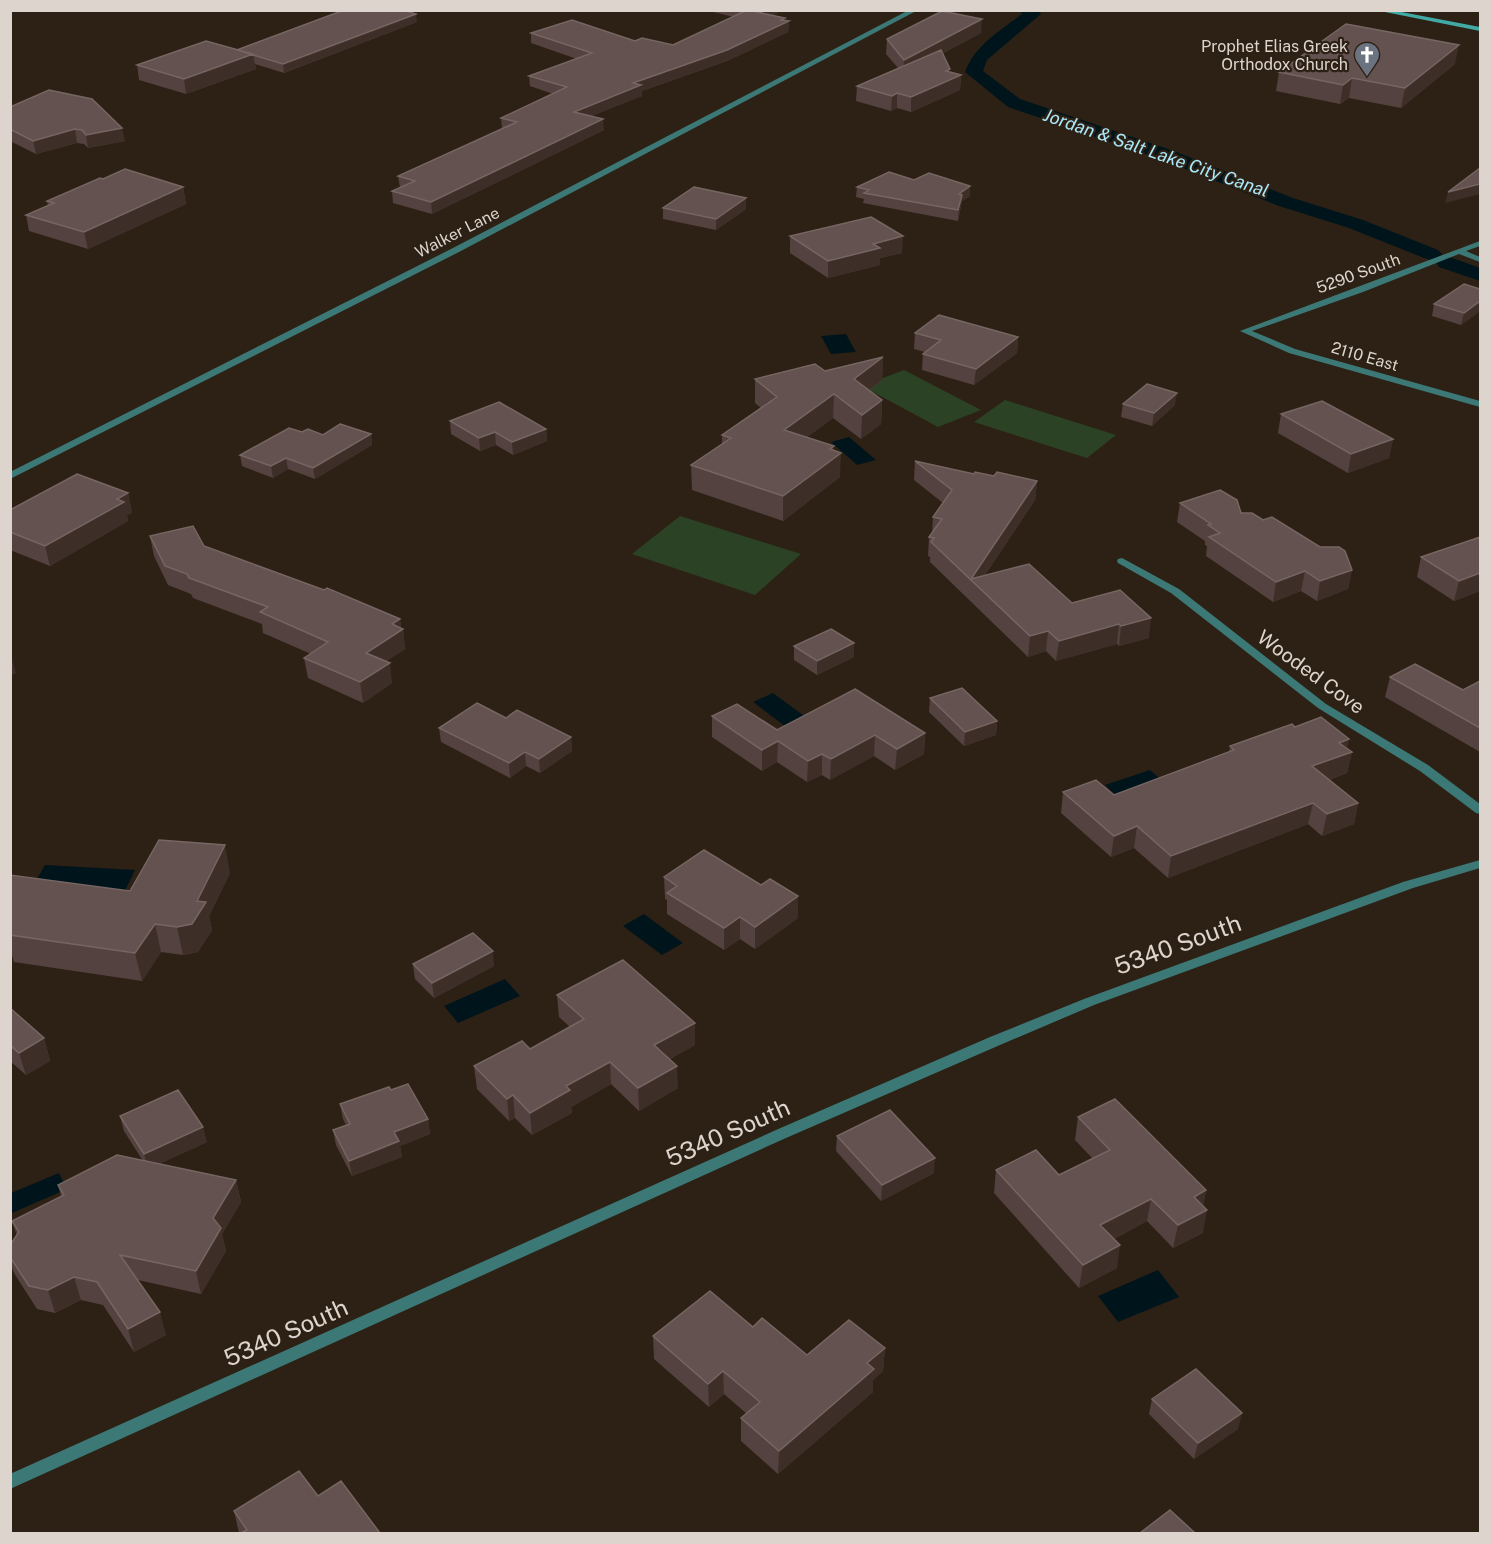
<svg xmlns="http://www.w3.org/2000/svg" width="1491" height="1544" viewBox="0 0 1491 1544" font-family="'Public Sans',sans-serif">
<rect width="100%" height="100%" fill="#2d2115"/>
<path fill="#2b4324" d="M904 370 981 410 938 427 862 386Z
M1005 400 1116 435 1087 458 974 422Z
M680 516 801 554 755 595 632 554Z"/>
<path fill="#00151b" d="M846 334 856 352 831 354 821 336Z
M849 437 876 460 857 465 831 442Z
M773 693 807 718 786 727 753 702Z
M1150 770 1166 784 1120 799 1105 785Z
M45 865 135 870 124 893 32 888Z
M644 914 683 943 662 955 623 926Z
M505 979 520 996 458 1023 444 1006Z
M59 1173 67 1189 12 1213 11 1193Z
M1158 1270 1179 1297 1118 1322 1098 1296Z"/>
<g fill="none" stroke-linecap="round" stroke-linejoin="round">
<path fill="#00151b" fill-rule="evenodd" d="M1019 10H1039L1041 14 987 60 983 71 1020 99 1174 151 1293 198 1363 220 1438 250 1442 254 1438 258 1431 260 1424 258 1349 228 1279 206 1160 159 1008 107 965 72C975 45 1000 31 1022 14Z
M1447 256 1480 268V281L1439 267 1436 262 1439 257Z"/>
<path fill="#3c7976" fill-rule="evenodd" d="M1480 241V246L1466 251 1480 257V262L1459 254 1363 292 1252 331 1295 349 1480 401V407L1289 353 1240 331Z
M1122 558 1179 589 1326 704 1428 765 1480 804V814L1476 813 1420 771 1318 708 1171 593 1118 563 1117 561 1118 559Z
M1480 860V868L1413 888 1094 1005 1000 1045 786 1138 10 1489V1474L776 1130 990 1037 1084 999 1403 882Z"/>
<path fill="#3c7976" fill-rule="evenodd" d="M909 10H918L459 252 10 479V472L453 248Z"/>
<path fill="#41aaa5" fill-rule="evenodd" d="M1375 10H1391L1480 27V31Z"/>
</g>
<path fill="#544240" d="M709 10H783L773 15 785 18V21H789L788 32 727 61 642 91V96L591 116 604 130 432 214 393 203 392 191 400 188 398 176 502 129 501 118 553 94 530 86 529 76 577 59 531 43V33L635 41 673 45 734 17 709 11Z
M417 22 284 73 255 64 256 69 186 94 139 80 137 65Z
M981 33 943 53 950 72 961 75 960 90 911 112 897 108 891 111 856 101 857 86 898 68 886 54 887 39Z
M1455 64 1401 108 1349 98 1340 104 1276 91 1279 72Z
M10 107 125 141 88 148 84 144 77 143 36 154 10 141Z
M103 179 183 187 186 204 88 249 29 231 26 215 48 206 47 201Z
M914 180 970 186V196L962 201 958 221 863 203 864 199 856 197 857 187Z
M663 208 746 209 716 230 663 219Z
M790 236 902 253 880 258V265L828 278 790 253Z
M1480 289V311L1461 325 1432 316 1434 304Z
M915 333 1018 337 1017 353 974 385 922 370 923 354 925 352 914 349Z
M883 357 882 380 869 391 882 400 881 424 861 439 833 418 807 437 834 446V450L840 477 783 521 692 490 691 465 722 444V435L761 408 755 403V379L825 371Z
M1123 404 1175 405 1152 426 1121 417Z
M1281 414 1393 439 1389 458 1348 473 1278 433Z
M450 421 546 429 547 441 513 455 496 445 480 451 451 434Z
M302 432 323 435 371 434 372 445 315 479 288 469 273 478 242 466 240 455Z
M915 461 974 474 1037 481 1035 500 985 575 1072 603 1149 638 1119 646 1117 644 1056 661 1046 651 1028 657 930 562V557L928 556 929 537 932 534 933 517 943 503 914 480Z
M128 493 132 513 127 515 128 521 50 566 10 550V510Z
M1180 503 1241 513 1352 570 1348 589 1317 601 1301 591 1273 602 1206 556 1207 546 1205 545V541L1177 522Z
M150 536 204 546 400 619 401 628 403 629 405 649 386 661 392 683 363 703 308 678 304 658 311 654 263 633 262 624 193 598 191 594 168 585 154 556Z
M1480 537V591L1454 601 1417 577 1421 557Z
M854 643V657L817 675 794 660V646Z
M1390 677 1463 690 1480 681V752L1385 697Z
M930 698 997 721 996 735 964 746 929 712Z
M712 716 777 730 925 733 924 754 895 770 874 756 830 780 822 775 807 782 777 762 762 771 712 737Z
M506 718 571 737 572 751 540 773 526 766 510 778 441 742 439 728Z
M1295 727 1347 749 1352 752 1347 773 1329 780 1358 803 1354 824 1322 836 1308 824 1168 878 1134 848 1111 857 1061 813 1063 792 1114 795 1229 752 1230 746Z
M230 873 209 916 212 930 198 952 183 955 161 952 142 981 14 962 10 949V875L130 891Z
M664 877 761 885 798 896V918L755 949 740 939 724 950 667 914V900L665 899Z
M413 964 494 966 434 998 415 979Z
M557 995 695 1023V1045L670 1059 678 1088 639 1111 611 1084 571 1107 572 1113 532 1135 515 1118 509 1121 477 1089 474 1066 530 1049 570 1027 559 1017Z
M10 1008 44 1038 50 1061 26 1075 10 1061Z
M340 1104 428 1119 430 1134 400 1146 402 1157 352 1176 336 1145 333 1130 346 1125 343 1119Z
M120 1116 207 1142 159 1164 236 1180 241 1202 222 1234 226 1251 201 1294 138 1280 166 1335 134 1352 103 1305 81 1300 55 1313 37 1309 14 1273 10 1263V1245L17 1236 12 1221 61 1196 58 1185 143 1161 124 1131Z
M1078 1117 1206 1190 1203 1206V1233L1173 1248 1147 1221 1114 1239 1117 1268 1079 1288 994 1193 996 1170 1059 1175 1093 1159 1075 1140Z
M837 1136 934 1173 881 1201 836 1151Z
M753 1327 807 1355 885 1348 883 1371 873 1380V1392L778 1474 741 1441V1418L747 1414 724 1394 709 1407 654 1359 653 1336Z
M1152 1399 1238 1429 1194 1459 1149 1414Z
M234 1511 380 1533H239Z"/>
<path fill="#3e2e28" d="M765 10H783L760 22V13Z
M416 14 417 22 284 73 283 64Z
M785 18V23L789 21 788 32 727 61 642 91V96L575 123 574 112 633 83Z
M982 19 981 33 903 75 904 60Z
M1459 45 1455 64 1401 108 1405 88Z
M253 54 256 69 186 94 184 79Z
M950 69V80L961 75 960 90 911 112V97L946 71Z
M1352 78 1349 98 1340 104 1343 85Z
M897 93V108L891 111 892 96Z
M603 119 604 130 432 214 431 202Z
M122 128 125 141 88 148 86 135Z
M75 129 77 143 36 154 33 141Z
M1480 184V194L1445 203 1448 192Z
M970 186V196L962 201 958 221 959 194Z
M183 187 186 204 88 249 84 232Z
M746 198V209L716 230V219Z
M903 236 902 253 880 258V265L828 278V261L873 244Z
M1480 301V311L1461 325 1464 313Z
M1018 337 1017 353 974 385 976 369Z
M883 357 882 380 853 403 854 379Z
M1177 393 1175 405 1152 426 1154 413Z
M834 394 833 418 783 454 784 430Z
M882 400 881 424 861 439 862 415Z
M546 429 547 441 513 455 512 442Z
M495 432 496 445 480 451 479 438Z
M371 434 372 445 315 479 313 468Z
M1393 439 1389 458 1348 473 1351 454Z
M834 446V458L841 453 840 477 783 521V496Z
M286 458 288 469 273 478 271 466Z
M1037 481 1035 500 978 586 971 579Z
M128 493 132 513 127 515 128 521 50 566 45 546Z
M1352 570 1348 589 1317 601 1320 581Z
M1305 571 1301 591 1273 602 1276 582Z
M1480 573V591L1454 601 1459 581Z
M1151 618 1149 638 1119 646 1121 626Z
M400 619 401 630 403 629 405 649 369 673 366 653 392 624Z
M1119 624 1117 644 1056 661 1059 641Z
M1048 631 1046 651 1028 657 1030 636Z
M854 643V657L817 675V661Z
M10 653 16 673 10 676Z
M390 663 392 683 363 703 360 682Z
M997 721 996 735 964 746 965 732Z
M925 733 924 754 895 770 897 749Z
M875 735 874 756 830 780 831 759Z
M571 737 572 751 540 773 539 759Z
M1349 739 1346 754 1352 752 1347 773 1308 788 1312 766 1339 743Z
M778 741 777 762 762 771V750Z
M525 752 526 766 510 778 509 763Z
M822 754V775L807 782 808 761Z
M1313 803 1308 824 1168 878 1171 856Z
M1358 803 1354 824 1322 836 1327 814Z
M1137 826 1134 848 1111 857 1114 836Z
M225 845 230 873 209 916 212 930 198 952 183 955 177 927 197 901Z
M798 896V918L755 949V927Z
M740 917V939L724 950V928Z
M155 924 161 952 142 981 135 953Z
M493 951 494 966 434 998 432 983Z
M695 1023V1045L655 1067 654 1045Z
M44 1038 50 1061 26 1075 19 1053Z
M610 1062 611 1084 571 1107 572 1113 532 1135 530 1113 566 1086Z
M677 1066 678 1088 639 1111 638 1088Z
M513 1095 515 1118 509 1121 507 1099Z
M428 1119 430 1134 400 1146 402 1157 352 1176 349 1161 394 1132Z
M203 1127 207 1142 148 1169 144 1154Z
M935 1158 934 1173 881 1201 882 1185Z
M236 1180 241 1202 222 1234 226 1251 201 1294 196 1271 213 1218Z
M1206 1190 1202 1213 1207 1210 1203 1233 1173 1248 1178 1225 1194 1197Z
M1151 1199 1147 1221 1097 1248 1100 1225Z
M1120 1245 1117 1268 1079 1288 1083 1265Z
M74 1277 81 1300 55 1313 48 1290Z
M160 1312 166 1335 134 1352 128 1329Z
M885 1348 883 1371 873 1380V1392L778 1474 779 1451 867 1363Z
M723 1371 724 1394 709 1407 708 1384Z
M1242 1413 1238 1429 1194 1459 1198 1443Z"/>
<path fill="#63524f" stroke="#766663" stroke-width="1.5" d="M344 10H403L416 14 283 64 237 50Z
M747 10 785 18 781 20 789 21 727 50 633 83 641 85 574 112 603 119 431 202 392 191 415 181 398 176 517 122 501 118 567 87 529 76 592 53 531 33 572 20 635 41 642 38 673 45Z
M750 10H765L760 13Z
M942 11 982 19 904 60 887 39Z
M1346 24 1459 45 1405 88 1352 78 1343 85 1279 72Z
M206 41 253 54 184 79 137 65Z
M941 50 950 69 946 71 961 75 911 97 897 93 892 96 857 86Z
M49 90 92 99 122 128 86 135 82 130 75 129 33 141 10 129V107Z
M1480 168V184L1448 192Z
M125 169 183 187 84 232 26 215 54 203 47 201 100 178 103 179Z
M889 172 914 180 929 173 970 186 959 194 962 195 958 210 864 193 869 190 857 187Z
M694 187 746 198 716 219 663 208Z
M871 217 903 236 873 244 880 248 828 261 790 236Z
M1464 284 1480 289V301L1464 313 1434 304Z
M939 315 1018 337 976 369 923 354 941 340 915 333Z
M883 357 854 379 882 400 862 415 834 394 784 430 834 446 830 449 841 453 783 496 691 465 731 438 722 435 777 397 755 379 815 364 825 371Z
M1147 384 1177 393 1154 413 1123 404Z
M1322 401 1393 439 1351 454 1281 414Z
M499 402 546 429 512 442 495 432 479 438 450 421Z
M340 424 371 434 313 468 286 458 271 466 240 455 289 428 302 432 308 429 323 435Z
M915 461 974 474 975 472 994 476 997 472 1037 481 971 579 1029 564 1072 603 1120 590 1151 618 1121 626 1119 624 1059 641 1048 631 1030 636 931 542 934 538 929 537 942 519 933 517 952 490Z
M77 474 128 493 117 499 124 502 45 546 10 532V510Z
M1220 490 1237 500 1241 513H1252L1263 520 1272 517 1320 547H1339L1345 551 1352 570 1320 581 1305 571 1276 582 1209 537 1220 533 1208 525 1211 524 1180 503Z
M193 526 204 546 324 590 327 588 400 619 392 624 403 629 366 653 390 663 360 682 304 658 328 642 260 612 268 607 189 578 187 574 165 566 150 536Z
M1480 537V573L1459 581 1421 557Z
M831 629 854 643 817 661 794 646Z
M1415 664 1463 690 1480 681V728L1390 677Z
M962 688 997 721 965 732 930 698Z
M855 689 925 733 897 749 875 735 831 759 822 754 808 761 778 741 762 750 712 716 737 704 777 730Z
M477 703 506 718 517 710 571 737 539 759 525 752 509 763 439 728Z
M1321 717 1349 739 1339 743 1352 752 1312 766 1358 803 1327 814 1313 803 1171 856 1137 826 1114 836 1063 792 1096 780 1114 795 1234 750 1230 746 1292 724 1295 727Z
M159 840 225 845 197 901 206 902 192 924 177 927 155 924 135 953 10 935V875L130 891Z
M704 850 761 885 770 879 798 896 755 927 740 917 724 928 667 893 677 886 664 877Z
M473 933 493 951 432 983 413 964Z
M623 960 695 1023 654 1045 677 1066 638 1088 610 1062 566 1086 570 1090 530 1113 513 1095 507 1099 474 1066 522 1041 530 1049 584 1019 557 995Z
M10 1008 44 1038 19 1053 10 1045Z
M408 1084 428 1119 394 1132 399 1141 349 1161 333 1130 350 1124 340 1104 389 1087 391 1090Z
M178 1090 203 1127 144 1154 120 1116Z
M1115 1099 1206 1190 1194 1197 1207 1210 1178 1225 1151 1199 1100 1225 1120 1245 1083 1265 996 1170 1036 1150 1059 1175 1110 1150 1078 1117Z
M890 1110 935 1158 882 1185 837 1136Z
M117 1155 236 1180 213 1218 221 1228 196 1271 120 1255 160 1312 128 1329 97 1282 74 1277 48 1290 29 1286 10 1257V1245L19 1232 12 1221 64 1195 58 1185Z
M710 1291 753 1327 762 1318 807 1355 849 1320 885 1348 867 1363 874 1369 779 1451 741 1418 760 1402 723 1371 708 1384 653 1336Z
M1196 1369 1242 1413 1198 1443 1152 1399Z
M299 1471 318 1496 341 1481 380 1533H241L247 1530 234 1511Z
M1170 1510 1195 1533H1140Z"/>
<defs>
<symbol id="church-pin" viewBox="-11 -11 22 30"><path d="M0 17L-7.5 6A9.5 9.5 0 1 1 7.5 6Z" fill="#6b7280" stroke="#2d2115"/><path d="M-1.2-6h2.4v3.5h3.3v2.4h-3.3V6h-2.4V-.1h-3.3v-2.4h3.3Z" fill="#fff"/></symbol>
</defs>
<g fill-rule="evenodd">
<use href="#church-pin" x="1352" y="40" width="30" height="40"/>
</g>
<g text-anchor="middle" stroke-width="4.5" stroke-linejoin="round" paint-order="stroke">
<g font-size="16" fill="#dcd4cd" stroke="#2d2115" text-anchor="end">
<text x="1348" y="52">Prophet Elias Greek<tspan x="1348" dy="18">Orthodox Church</tspan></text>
</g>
<g font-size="16" fill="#dcd4cd" stroke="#2d2115">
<text transform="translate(457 232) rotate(-27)" y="6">Walker Lane</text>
<text transform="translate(1358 273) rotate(-20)" y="6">5290 South</text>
<text transform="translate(1365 356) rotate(16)" y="6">2110 East</text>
</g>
<g font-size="18" font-style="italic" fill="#aae7f8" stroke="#2d2115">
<text transform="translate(1156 153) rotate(19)" y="6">Jordan &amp; Salt Lake City Canal</text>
</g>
<g font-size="20" fill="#dcd4cd" stroke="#2d2115">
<text transform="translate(1311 672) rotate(36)" y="7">Wooded Cove</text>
</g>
<g font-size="24" fill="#dcd4cd" stroke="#2d2115">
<text transform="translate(1178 945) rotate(-20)" y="8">5340 South</text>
<text transform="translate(728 1133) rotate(-24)" y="8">5340 South</text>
<text transform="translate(286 1333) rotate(-24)" y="8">5340 South</text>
</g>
</g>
<rect width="1491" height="1544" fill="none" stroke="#dcd4cd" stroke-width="24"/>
</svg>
